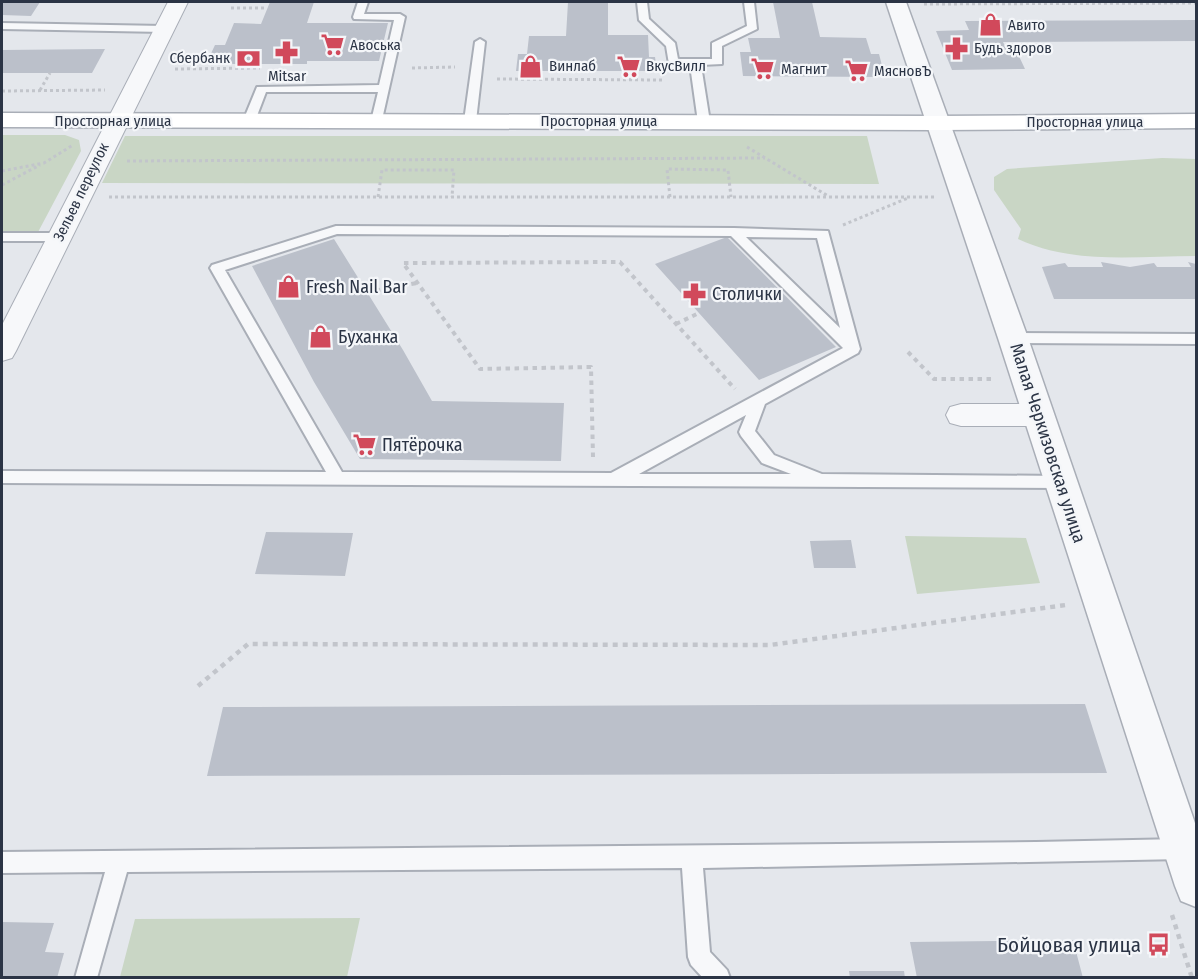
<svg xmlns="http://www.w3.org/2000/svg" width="1198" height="979" viewBox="0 0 1198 979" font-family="'Fira Sans Condensed',sans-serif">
<rect width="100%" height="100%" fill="#e4e7ec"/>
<path fill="#c9d6c5" d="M2 135H65L79 140 81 151 37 234H2Z
M125 136H867L879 184 102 183Z
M1162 158 1196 159V256C1137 256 1073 265 1018 239L1021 229 994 190V177L1007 169Z
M905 536 1026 538 1040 583 917 594Z
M360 918 347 977H120L135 919Z"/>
<path fill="#bbc0ca" d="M2 2H40L31 16 2 15Z
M270 2H314L307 23H388L379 61H307V64H206L215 45H225L234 23 261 24Z
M568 2H608V35H648L649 57H655L657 71H516L518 54H527L529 36H566Z
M773 2H812L820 37 866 38 871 54H879L885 77 743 76 740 52H751L748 38H780Z
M1196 20V41L1003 42 1008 52H1017L1025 69 952 70 936 31 969 30 965 21Z
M105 49 92 73H2V50Z
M727 237 836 347 759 380 655 264Z
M334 239 403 350 432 401 564 403 561 461 360 459 314 382 252 266Z
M1101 262 1130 267 1154 263 1157 267H1191L1188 262 1196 264V299H1054L1042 267 1065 263 1068 267H1103Z
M266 532 353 533 345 576 255 574Z
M851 540 856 568H814L810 541Z
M1085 704 1107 773 207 776 223 707Z
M2 922 54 923 45 952 64 953 57 978H2Z
M1073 940 1083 978H917L910 942Z
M849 971H904L905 978H850Z"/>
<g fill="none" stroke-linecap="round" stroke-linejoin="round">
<defs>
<path id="service" d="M358 2H368L364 14H400L405 17 381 124H373L371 121 378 92H266L255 121 253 124H245L243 121 257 87 379 85 394 20 354 19 353 17Z
M637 2H647L649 19 675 43 678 59H712V43L747 26 744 2H754L757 29 722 46V64L701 65 710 122 708 125H700L698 122 690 65 669 64 666 46 639 20Z
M2 23 164 26 169 29 164 32 2 29Z
M480 39 485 42 476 121 470 125 464 121 475 42Z
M336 226 734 228 828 231 860 349 858 353 765 404 755 431 774 455 822 474 1061 476 1067 477 1069 482 1067 487 1061 488 2 483V471L326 472 210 268 212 265ZM337 234 731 236 843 348 611 473 342 472 225 270ZM746 237 817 238 840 328ZM746 415 739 432 741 436 762 463 791 474H639Z
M2 233H59L66 237 59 241H2Z
M1013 333 1196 334V344L1013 343 1006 338Z
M1196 830V853L1184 859 703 868 710 952 727 970 730 978H703L691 965 688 957 682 868 127 872 97 978H75L105 872 2 873V852L1036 842 1181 839Z"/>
<path id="minor" d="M168 2H188L16 351 12 358 2 361V325Z
M961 404H1039L1050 407 1054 415 1050 423 1039 426H961L950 423 946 415 950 407Z"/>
<path id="tertiary" d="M886 2H906L1028 338 1196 826V907L1181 901 1175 886 998 338Z"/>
<path id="secondary" d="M2 113 938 116 1196 114V128L938 130 2 127Z"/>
</defs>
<use href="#service" stroke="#a9aeb7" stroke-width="4"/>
<use href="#minor" stroke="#a9aeb7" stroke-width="2"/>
<use href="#tertiary" stroke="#a9aeb7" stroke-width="3"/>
<use href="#secondary" stroke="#a9aeb7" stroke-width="3"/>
<path stroke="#c2c5cb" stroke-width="3" stroke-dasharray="3 3" stroke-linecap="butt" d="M924 4 1196 3
M231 8H267
M412 68 455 67
M175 69 260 68
M497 79 663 80
M40 90 50 73
M2 91 105 90
M747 147 828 196
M127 161 765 158
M2 171 44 163 73 145
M2 185 40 165
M109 197H935
M378 197 382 170H454L452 197
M670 197 667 169 728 170 731 197
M843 225 908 198"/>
<path stroke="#c2c5cb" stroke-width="4" stroke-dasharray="4.5 4.5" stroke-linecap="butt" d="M367 292 417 283
M676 324 699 313
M908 352 934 379H995
M593 457 591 367 480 369 403 263 620 262 735 389"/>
<path stroke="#c2c5cb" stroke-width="4.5" stroke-dasharray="5 5" stroke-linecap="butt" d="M198 686 248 644 770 645 1066 605
M1172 915 1192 978"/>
<use href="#service" fill="#f7f8fa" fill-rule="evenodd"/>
<use href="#minor" fill="#f7f8fa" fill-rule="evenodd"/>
<use href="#tertiary" fill="#f7f8fa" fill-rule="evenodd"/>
<use href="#secondary" fill="#fff" fill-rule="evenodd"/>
</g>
<defs>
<symbol id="shop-bare" viewBox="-9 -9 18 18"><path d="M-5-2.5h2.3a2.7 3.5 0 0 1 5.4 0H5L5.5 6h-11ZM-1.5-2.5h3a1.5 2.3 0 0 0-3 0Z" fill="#d1495b" stroke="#f4f6f9" stroke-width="2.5" paint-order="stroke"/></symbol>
<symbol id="supermarket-bare" viewBox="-9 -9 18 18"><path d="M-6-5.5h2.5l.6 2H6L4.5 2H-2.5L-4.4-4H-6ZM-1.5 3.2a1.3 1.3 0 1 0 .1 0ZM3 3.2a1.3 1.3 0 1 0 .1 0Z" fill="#d1495b" stroke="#f4f6f9" stroke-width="2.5" paint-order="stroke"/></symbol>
<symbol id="pharmacy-bare" viewBox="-9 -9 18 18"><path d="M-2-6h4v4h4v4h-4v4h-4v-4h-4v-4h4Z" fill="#d1495b" stroke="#f4f6f9" stroke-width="2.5" paint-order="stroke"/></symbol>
<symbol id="bank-bare" viewBox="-9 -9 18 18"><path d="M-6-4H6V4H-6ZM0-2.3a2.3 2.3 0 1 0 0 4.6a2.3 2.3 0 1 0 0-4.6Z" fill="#d1495b" stroke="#f4f6f9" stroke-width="2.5" paint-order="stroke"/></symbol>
<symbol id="bus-bare" viewBox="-9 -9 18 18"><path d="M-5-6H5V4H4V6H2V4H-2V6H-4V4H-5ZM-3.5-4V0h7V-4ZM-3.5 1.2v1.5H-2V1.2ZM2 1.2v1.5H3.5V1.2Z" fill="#d1495b" stroke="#f4f6f9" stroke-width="2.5" paint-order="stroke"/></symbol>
</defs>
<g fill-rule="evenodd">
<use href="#shop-bare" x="974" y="8" width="33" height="33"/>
<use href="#supermarket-bare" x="316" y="28" width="33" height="33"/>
<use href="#pharmacy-bare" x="940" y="32" width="33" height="33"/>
<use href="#pharmacy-bare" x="270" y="36" width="33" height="33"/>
<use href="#bank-bare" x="232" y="42" width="33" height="33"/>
<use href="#shop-bare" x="514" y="50" width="33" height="33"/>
<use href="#supermarket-bare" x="612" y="50" width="33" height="33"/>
<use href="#supermarket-bare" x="746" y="52" width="33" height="33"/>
<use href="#supermarket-bare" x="840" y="54" width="33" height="33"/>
<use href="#shop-bare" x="272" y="270" width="33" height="33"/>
<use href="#pharmacy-bare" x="678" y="278" width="33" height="33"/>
<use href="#shop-bare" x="304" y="320" width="33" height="33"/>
<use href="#supermarket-bare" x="348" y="428" width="33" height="33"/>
<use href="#bus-bare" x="1142" y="928" width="33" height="33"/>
</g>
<g text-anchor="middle" stroke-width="4.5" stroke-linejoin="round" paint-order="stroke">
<g font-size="15" fill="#2b3445" stroke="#f4f6f9" text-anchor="start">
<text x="1008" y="30">Авито</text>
<text x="350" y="50">Авоська</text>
<text x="974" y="53">Будь здоров</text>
<text x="230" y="63" text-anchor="end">Сбербанк</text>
<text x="549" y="71">Винлаб</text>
<text x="646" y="71">ВкусВилл</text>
<text x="781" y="74">Магнит</text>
<text x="874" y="76">МясновЪ</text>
<text x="287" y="81" text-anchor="middle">Mitsar</text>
</g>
<g font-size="15" fill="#2b3445" stroke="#f4f6f9">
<text x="113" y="126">Просторная улица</text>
<text x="599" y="126">Просторная улица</text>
<text x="1085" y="127">Просторная улица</text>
<text transform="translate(81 192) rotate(-64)" y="5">Зельев переулок</text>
</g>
<g font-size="18" fill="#2b3445" stroke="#f4f6f9" text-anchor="start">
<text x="306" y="293">Fresh Nail Bar</text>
<text x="712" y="300">Столички</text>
<text x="338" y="343">Буханка</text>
<text x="382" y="451">Пятёрочка</text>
</g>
<g font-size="18" fill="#2b3445" stroke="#f4f6f9">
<text transform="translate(1048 443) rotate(72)" y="6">Малая Черкизовская улица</text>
</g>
<g font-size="21" fill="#2b3445" stroke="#f4f6f9" text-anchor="end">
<text x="1141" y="952">Бойцовая улица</text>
</g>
</g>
<rect width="1198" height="979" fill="none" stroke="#2b3445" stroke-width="6"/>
</svg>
